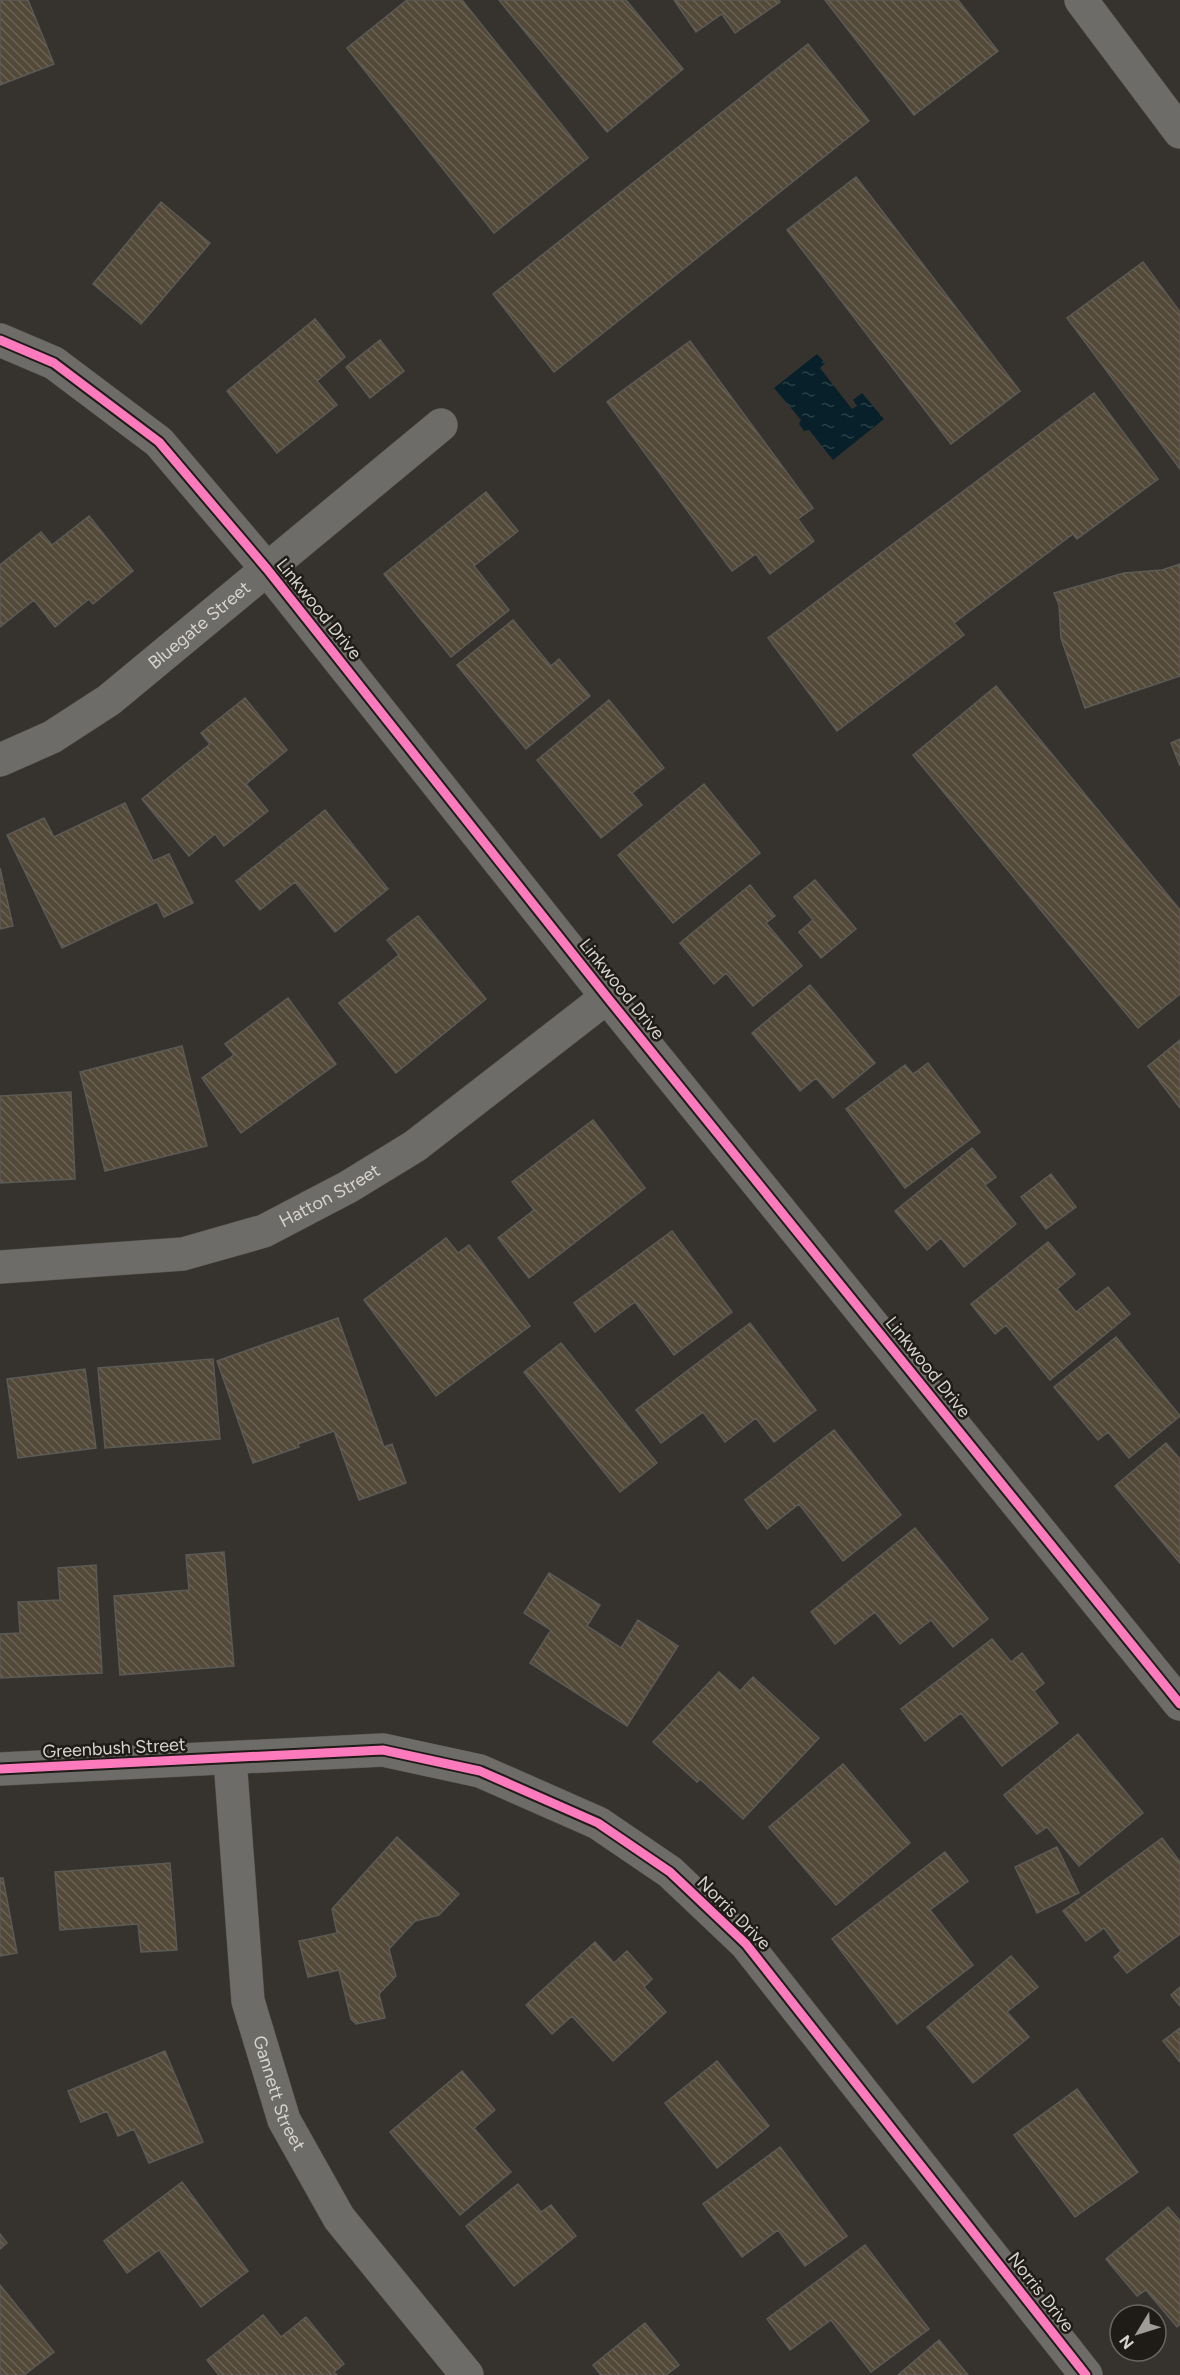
<svg xmlns="http://www.w3.org/2000/svg" width="1180" height="2375" viewBox="0 0 1180 2375" font-family="Figtree,sans-serif">
<defs>
<pattern id="water-ripples" width="26" height="14" patternUnits="userSpaceOnUse" patternTransform="scale(1.5)"><rect width="26" height="14" fill="#072029"/><path d="M2 4q2-2 4 0t4 0M15 11q2-2 4 0t4 0" fill="none" stroke="#2a4047"/></pattern>
<pattern id="building-back-hatch" width="6" height="6" patternUnits="userSpaceOnUse" patternTransform="scale(1.5)"><rect width="6" height="6" fill="#524938"/><path d="M-1 5l2 2M0 0l6 6M5-1l2 2" fill="none" stroke="#6a6254"/></pattern>
</defs>
<rect width="100%" height="100%" fill="#36332e"/>
<path fill="url(#water-ripples)" d="M817 354 825 363 820 368 852 409 857 406 853 400 862 393 884 419 833 460 809 430 804 431 799 424 801 420 774 388Z"/>
<path fill="url(#building-back-hatch)" stroke="#5c5a56" stroke-width="1.5" d="M0 0H28L54 64 0 85Z
M407 0H462L588 158 494 233 347 48Z
M499 0H626L683 69 607 132Z
M674 0H779L780 2 735 33 722 14 696 32Z
M825 0H958L998 51 914 115Z
M808 44 869 121 554 372 493 294Z
M856 177 1020 391 951 444 787 230Z
M161 202 210 243 141 324 93 284Z
M1143 262 1180 312V469L1067 318Z
M315 319 345 357 317 381 337 405 277 453 227 391Z
M380 340 404 371 370 398 346 367Z
M690 341 813 508 798 519 814 541 770 574 756 554 732 571 607 402Z
M1094 393 1158 479 1077 539 1073 534 954 623 964 635 837 731 768 638Z
M486 492 518 531 474 566 509 610 451 657 384 574Z
M89 516 133 571 93 604 89 599 55 627 34 600 0 627V565L41 532 52 545Z
M1180 564V676L1085 708 1061 638 1059 605 1054 593 1124 573 1162 570Z
M513 620 551 666 559 659 590 696 526 749 457 665Z
M996 686 1180 910V994L1138 1028 913 755Z
M245 698 287 750 246 784 268 811 224 846 215 834 189 856 142 799 210 744 201 733Z
M609 700 664 768 632 793 642 805 601 838 537 760Z
M1180 739V766L1171 743Z
M704 784 760 853 673 923 618 855Z
M125 803 153 861 169 854 193 903 164 917 157 902 62 948 7 835 44 818 54 837Z
M325 810 388 889 335 932 295 882 260 910 236 881Z
M0 868 13 926 0 929Z
M815 880 856 929 821 958 799 932 813 920 794 897Z
M750 885 775 916 766 923 802 966 753 1006 726 973 714 984 680 943Z
M418 916 486 999 396 1073 339 1003 399 955 387 940Z
M810 985 875 1063 833 1098 816 1078 800 1091 752 1033Z
M288 998 336 1064 241 1133 202 1078 234 1055 225 1044Z
M1180 1040V1108L1148 1066Z
M182 1046 207 1146 105 1171 80 1072Z
M928 1063 980 1132 905 1188 846 1109 905 1065 913 1074Z
M71 1092 75 1179 0 1183V1096Z
M593 1120 645 1188 529 1278 498 1238 534 1210 512 1182Z
M972 1148 996 1177 985 1185 1016 1224 964 1267 941 1238 927 1250 895 1211Z
M1051 1174 1076 1207 1046 1229 1021 1197Z
M672 1231 732 1312 674 1355 635 1302 595 1332 574 1303Z
M446 1238 458 1253 469 1245 530 1326 436 1396 364 1300Z
M1048 1242 1075 1274 1057 1289 1076 1312 1108 1287 1130 1314 1050 1380 1006 1325 995 1334 971 1304Z
M338 1318 384 1447 392 1444 406 1483 359 1500 334 1431 298 1444 299 1447 253 1463 217 1361Z
M750 1323 816 1410 774 1442 756 1418 725 1442 703 1412 661 1443 636 1410Z
M1116 1337 1180 1416 1129 1458 1108 1432 1098 1440 1054 1387Z
M561 1343 657 1463 620 1492 524 1372Z
M213 1359 220 1439 105 1448 98 1368Z
M85 1369 96 1448 18 1458 7 1379Z
M834 1430 901 1515 843 1561 799 1504 767 1529 745 1500Z
M1166 1443 1180 1459V1563L1115 1486Z
M915 1528 988 1619 953 1647 931 1620 900 1644 875 1612 835 1644 811 1612Z
M224 1552 234 1666 120 1675 114 1596 189 1590 186 1555Z
M96 1565 102 1673 0 1678V1634L20 1633 18 1602 60 1600 58 1568Z
M549 1573 600 1605 587 1626 621 1648 638 1620 678 1646 627 1726 530 1663 551 1630 524 1613Z
M992 1639 1011 1662 1022 1653 1044 1683 1034 1691 1058 1723 1002 1766 961 1713 925 1741 901 1709Z
M719 1672 740 1691 753 1677 819 1738 743 1819 700 1779 697 1782 653 1742Z
M1078 1734 1143 1813 1079 1866 1047 1827 1037 1834 1004 1795Z
M843 1764 910 1843 836 1905 769 1827Z
M397 1837 459 1894 439 1915 415 1921 389 1949 396 1976 379 1994 385 2018 356 2024 351 2019 339 1970 308 1977 299 1941 337 1933 332 1909Z
M1162 1838 1180 1862V1934L1127 1973 1114 1957 1121 1951 1104 1928 1086 1941 1063 1911Z
M1057 1847 1079 1893 1037 1913 1015 1867Z
M945 1852 968 1881 930 1910 973 1965 897 2024 832 1939Z
M170 1863 177 1950 141 1952 138 1924 60 1930 55 1872Z
M0 1878H3L17 1953 0 1956Z
M595 1942 614 1963 627 1951 652 1979 644 1987 666 2012 613 2061 572 2016 552 2034 526 2005Z
M1011 1956 1038 1987 1007 2012 1029 2037 973 2083 927 2027Z
M1180 1987V2006L1171 1995Z
M1180 2028V2062L1163 2041Z
M165 2051 203 2142 149 2163 134 2129 118 2136 107 2111 81 2122 68 2091Z
M717 2061 769 2126 717 2168 665 2103Z
M462 2071 495 2110 474 2128 511 2172 460 2215 390 2132Z
M1077 2089 1138 2172 1075 2217 1014 2135Z
M780 2147 847 2236 805 2266 778 2230 742 2257 703 2204Z
M182 2182 248 2271 201 2307 159 2250 127 2273 104 2241Z
M518 2184 541 2212 551 2205 576 2236 514 2286 466 2226Z
M1168 2207 1180 2221V2324L1177 2327 1146 2290 1137 2296 1106 2259Z
M0 2234 7 2243 0 2249Z
M865 2245 929 2329 871 2372 831 2320 790 2350 767 2319Z
M0 2285 54 2352 24 2375H0Z
M263 2315 281 2337 306 2317 344 2364 334 2372 337 2375H219L207 2360Z
M645 2323 679 2365 666 2375H601L593 2365Z
M939 2340 968 2375H898Z"/>
<g fill="none" stroke-linecap="round" stroke-linejoin="round">
<defs>
<g id="minor">
<path d="M0 340 54 363 159 442 267 569 607 997 1180 1704"/>
<path id="s1" d="M0 760 52 737 109 700 441 425"/>
<path id="s2" d="M0 1267 183 1254 264 1231 348 1187 415 1146 607 997"/>
<path id="s3" d="M230 1759 248 2001 284 2120 339 2218 467 2375"/>
<path d="M0 1769 383 1750 480 1771 598 1823 670 1872 746 1944 1086 2375"/>
</g>
<path id="tertiary" d="M1081 0 1180 132"/>
</defs>
<use href="#minor" stroke="#52504b" stroke-width="34"/>
<use href="#tertiary" stroke="#52504b" stroke-width="34"/>
<use href="#minor" stroke="#6e6c68" stroke-width="33"/>
<use href="#tertiary" stroke="#6e6c68" stroke-width="33"/>
<defs>
<path id="cycleway" d="M0 340 54 363 159 442 267 569 607 997 1180 1704
M0 1769 383 1750 480 1771 598 1823 670 1872 746 1944 1086 2375"/>
</defs>
<use href="#cycleway" stroke="#1f1c18" stroke-width="13"/>
<use href="#cycleway" stroke="#fd7abc" stroke-width="9"/>
</g>
<g text-anchor="middle" stroke-width="5" stroke-linejoin="round" paint-order="stroke">
<g font-size="18" fill="#d7d4ce" stroke="#1f1c18">
<text transform="translate(319 609) rotate(51)" y="6">Linkwood Drive</text>
<text dy="6" stroke="none"><textPath href="#s1" startOffset="242">Bluegate Street</textPath></text>
<text transform="translate(622 989) rotate(51)" y="6">Linkwood Drive</text>
<text dy="6" stroke="none"><textPath href="#s2" startOffset="342">Hatton Street</textPath></text>
<text transform="translate(928 1367) rotate(51)" y="6">Linkwood Drive</text>
<text transform="translate(114 1748) rotate(-3)" y="6">Greenbush Street</text>
<text transform="translate(734 1913) rotate(45)" y="6">Norris Drive</text>
<text dy="6" stroke="none"><textPath href="#s3" startOffset="340">Gannett Street</textPath></text>
<text transform="translate(1041 2292) rotate(52)" y="6">Norris Drive</text>
</g>
</g>
<g transform="translate(1138 2333) rotate(232)"><circle r="28" fill="#1f1c18" stroke="#696661" stroke-width="1.5"/>
<path d="M0-4.5L10 22L0 15L-10 22Z" fill="#9f9c96"/>
<text y="-9" font-size="16" font-weight="bold" text-anchor="middle" fill="#d7d4ce">N</text>
</g>
</svg>
